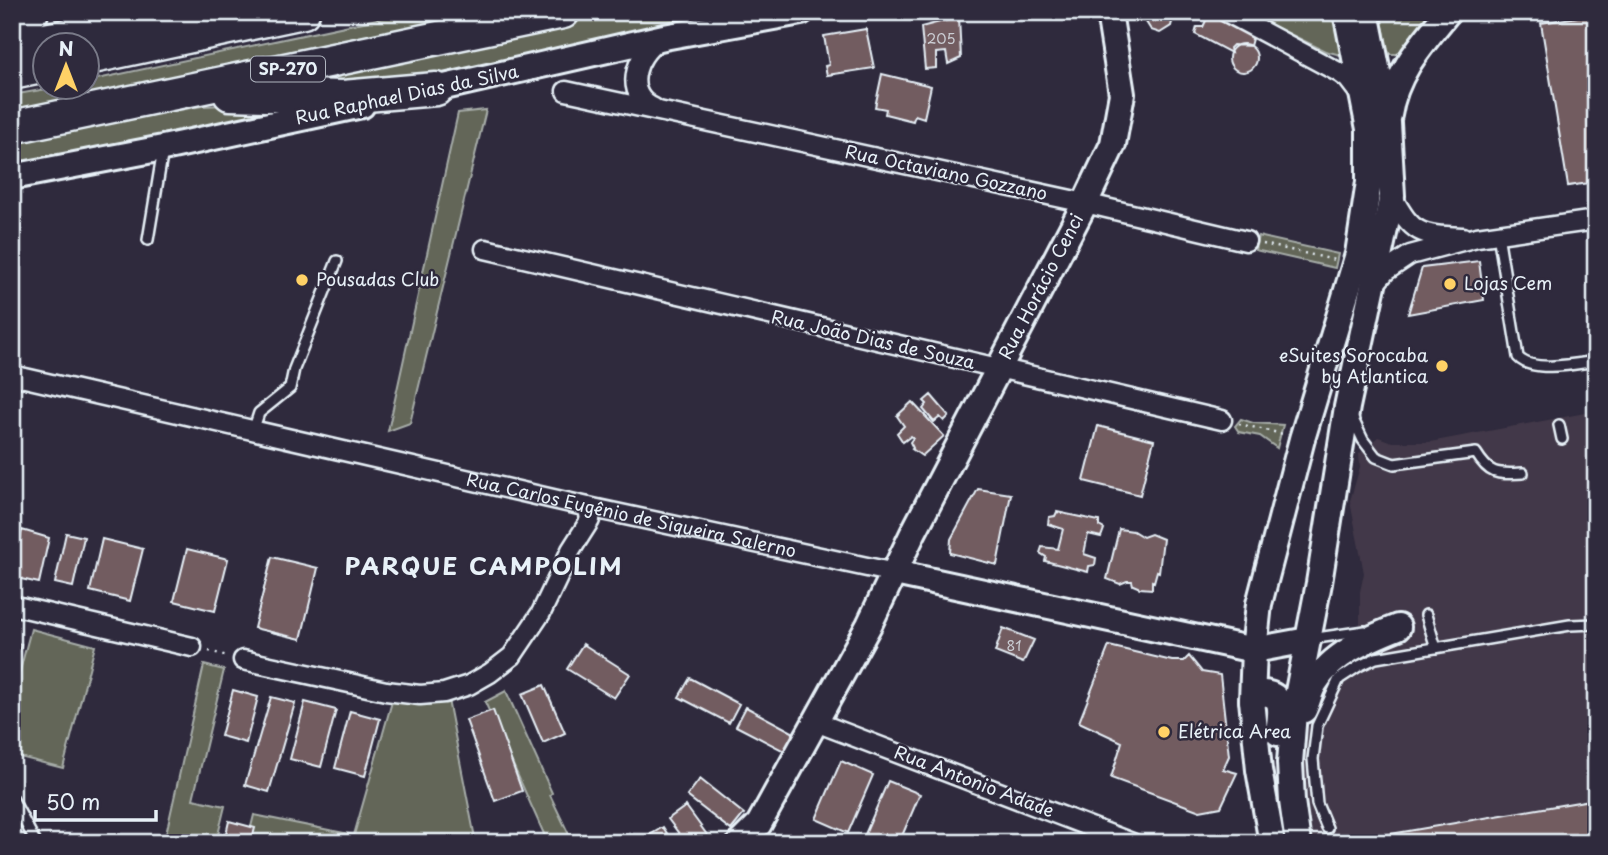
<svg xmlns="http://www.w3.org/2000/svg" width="1608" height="855" viewBox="0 0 1608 855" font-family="'Playpen Sans',sans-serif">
<rect width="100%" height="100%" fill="#2f2a3d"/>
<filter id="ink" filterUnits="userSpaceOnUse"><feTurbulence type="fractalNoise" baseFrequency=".0143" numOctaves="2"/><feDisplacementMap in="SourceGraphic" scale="14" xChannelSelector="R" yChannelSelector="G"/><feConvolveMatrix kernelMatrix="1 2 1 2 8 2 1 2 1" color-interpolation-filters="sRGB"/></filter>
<g filter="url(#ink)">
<path fill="#433948" d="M1596 411V843H1313L1305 786V742L1313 706 1326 679 1360 654V592L1364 573 1350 501 1360 467 1359 454 1378 437 1392 442H1430Z"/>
<path fill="#636658" stroke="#a6aca8" stroke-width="2" d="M410 12H520L136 93 12 110V95L52 88H88V81Z
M606 12H764L401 89 298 81Z
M1245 12H1336L1343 51 1341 55 1325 51Z
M1380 12H1433L1398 54H1389Z
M226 105 292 111 12 166V139L202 106Z
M486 110 410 423 388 431 458 113Z
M1258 236 1338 254 1335 268 1255 250Z
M1241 419 1253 423 1283 425 1277 448 1260 436 1239 432 1235 426Z
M31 629 95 646 63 768 12 755V701Z
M204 665 224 670 193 799 225 806 216 843H164Z
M506 691 552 793 550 795 573 843H548L485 702Z
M393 698 448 700 476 843H247L254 815 354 835Z"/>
<path fill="#725b61" stroke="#e8f1f8" stroke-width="2" d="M1148 12H1172L1173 18 1171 26 1160 33 1151 30 1146 22Z
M1210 12 1253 35 1250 46 1233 45 1230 48 1231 53 1195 34 1197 27H1203Z
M1596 14V182L1568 186 1541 23Z
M959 17 961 58 948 64 946 52 936 53V68L925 69 921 27Z
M866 29 874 68 827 75 825 66 829 65 824 36Z
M1229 58a14 14 0 1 1 28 0a14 14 0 1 1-28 0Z
M882 74 931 86 924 118 915 115 913 121 885 114 886 109 875 107Z
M1479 261 1484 300 1408 314 1422 268Z
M931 395 949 416 944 421 940 417 934 422 923 409 927 404 924 401Z
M912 402 944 436 922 456 912 449 913 448 910 442 913 438 911 436 903 442 897 433 904 426 897 416Z
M1098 426 1154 440 1140 495 1084 481Z
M978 489 1011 494 997 565 950 553 951 539Z
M1057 512 1099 521V526L1104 529 1101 537 1088 534 1084 554 1096 558 1095 565 1089 566 1088 572 1045 561 1046 557 1040 553 1042 547 1058 549 1063 529 1048 524 1049 517 1055 516Z
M1119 529 1133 531 1143 537 1151 534 1163 539 1159 572 1157 571 1154 582 1152 581V589L1140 588 1133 585 1132 581H1127L1120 584 1107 579Z
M22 530 49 538 39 583 12 577Z
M66 533 84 537 73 587 55 583Z
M102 539 143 549 130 601 90 591Z
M187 549 228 559 215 611 174 601Z
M272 557 318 568 301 639 254 628Z
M1003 628 1034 640 1023 663 995 652Z
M12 642 21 644 12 681Z
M583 644 630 674 614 698 567 669Z
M1109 646 1172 661H1184L1189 656 1202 672 1220 675 1229 756 1223 769 1237 773 1221 807 1200 811 1111 778 1122 742 1079 722Z
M690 678 739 704 729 723 679 697Z
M544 685 565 733 543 743 522 694Z
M233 690 258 697 246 743 221 736Z
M271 697 295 703 269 792 245 785Z
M305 702 336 710 321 767 290 759Z
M746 707 796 734 786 752 736 726Z
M493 710 522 791 495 801 466 720Z
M350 711 380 719 365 776 335 768Z
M841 761 873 775 848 833 816 819Z
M700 779 744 814 731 830 687 796Z
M888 781 920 794 899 843H873L863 839Z
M1596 799V843L1344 842Z
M686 806 713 843H686L668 819Z
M229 821 255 828 251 843H224Z
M663 827 673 843H648L645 838Z"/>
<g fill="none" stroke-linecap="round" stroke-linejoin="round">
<defs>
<path id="lane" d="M1498 234 1518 357C1532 373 1576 364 1596 361
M148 240 163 150
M1352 417 1363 440 1376 457 1394 464 1476 453C1490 476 1498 474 1523 473
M1559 425 1562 439
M253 431 259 413 290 388 294 369 337 261
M1426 615 1436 648
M1310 639 1365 631
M12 798 36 843
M1327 828 1317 804 1313 759 1317 726 1339 679 1359 666 1376 658 1570 625 1596 624"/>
<g id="street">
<path d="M1226 12 1340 73 1348 79 1361 96"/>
<path d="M566 91 1085 203 1246 241"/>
<path d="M654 108C623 94 635 56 658 41"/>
<path d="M1392 196C1413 235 1420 235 1463 237"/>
<path d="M485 249 1222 420"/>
<path d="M1374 285 1386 271 1410 255 1477 237 1596 220"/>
<path id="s1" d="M12 375 588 507 895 573"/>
<path d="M12 605 192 647"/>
<path d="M243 660 386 691 420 695 444 693 469 685 490 673 512 656 541 613 571 550 590 520 588 507"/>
<path d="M816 722 1132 843"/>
</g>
<g id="secondary">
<path d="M418 93 664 37 801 12"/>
<path d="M1389 115C1395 73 1422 44 1448 12"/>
<path d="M12 177 163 148 362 105"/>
<path d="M895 573 1254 650 1308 640"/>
<path d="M1252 700 1263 693C1286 695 1280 715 1278 733"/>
<path d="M1304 710C1308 701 1310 691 1315 683 1332 654 1368 639 1398 627"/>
<path id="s2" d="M740 843 759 824 869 625 913 533 1085 203 1113 144 1122 94 1109 12"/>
<path d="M1272 843 1259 770 1252 700 1254 650 1259 604 1302 439 1358 254 1369 182V129L1346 12"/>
<path d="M1298 843 1292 801 1290 763 1294 712 1319 583 1347 407 1392 196 1388 123 1366 12"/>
</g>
<path id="highway" d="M12 18 32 12
M12 47 179 12
M88 58 303 12
M12 73 46 66
M230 94 343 97 436 89
M12 127 563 12"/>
</defs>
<use href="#lane" stroke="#e8f1f8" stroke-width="14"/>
<use href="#street" stroke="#e8f1f8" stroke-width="23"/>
<use href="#secondary" stroke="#e8f1f8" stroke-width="30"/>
<use href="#highway" stroke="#e8f1f8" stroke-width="37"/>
<path stroke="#e8f1f8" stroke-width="2.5" stroke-dasharray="2 5" stroke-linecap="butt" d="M1263 244 1335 260
M1239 424 1283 434
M209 651 227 656"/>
<use href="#lane" stroke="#2f2a3d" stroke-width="9"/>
<use href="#street" stroke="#2f2a3d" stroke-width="18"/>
<use href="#secondary" stroke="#2f2a3d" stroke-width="24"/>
<use href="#highway" stroke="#2f2a3d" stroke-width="32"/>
</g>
</g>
<g fill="#ffd166" stroke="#2f2a3d" stroke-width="2.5">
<circle cx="302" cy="280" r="7"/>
<circle cx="1450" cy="284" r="7"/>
<circle cx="1442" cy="366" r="7"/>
<circle cx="1164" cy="732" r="7"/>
</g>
<g text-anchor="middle" stroke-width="5" stroke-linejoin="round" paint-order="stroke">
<g font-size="14" fill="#caccd2">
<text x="941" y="44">205</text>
<text x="1014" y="651">81</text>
</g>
<rect fill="#2f2a3d" stroke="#b0b5c0" stroke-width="2" x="251" y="56.5" width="74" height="25" rx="5"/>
<g font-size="16" font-weight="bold" fill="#e8f1f8">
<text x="288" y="75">SP-270</text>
</g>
<g font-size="18" fill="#e8f1f8" stroke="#2f2a3d">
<text transform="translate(407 95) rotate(-12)" y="6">Rua Raphael Dias da Silva</text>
<text transform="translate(946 173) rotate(12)" y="6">Rua Octaviano Gozzano</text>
<text dy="6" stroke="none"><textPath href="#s2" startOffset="634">Rua Horácio Cenci</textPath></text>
<text transform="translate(873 340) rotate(13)" y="6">Rua João Dias de Souza</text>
<text dy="6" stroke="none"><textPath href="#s1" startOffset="635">Rua Carlos Eugênio de Siqueira Salerno</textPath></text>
<text transform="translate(974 782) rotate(21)" y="6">Rua Antonio Adade</text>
</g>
<g font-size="18" fill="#e8f1f8" stroke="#2f2a3d" text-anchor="start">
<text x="316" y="286">Pousadas Club</text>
<text x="1464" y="290">Lojas Cem</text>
<text x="1428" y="362" text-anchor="end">eSuites Sorocaba<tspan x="1428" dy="21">by Atlantica</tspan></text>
<text x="1178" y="738">Elétrica Area</text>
</g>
<g font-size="24" font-weight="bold" letter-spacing="2" fill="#e8f1f8" stroke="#2f2a3d">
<text x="484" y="575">PARQUE CAMPOLIM</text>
</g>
</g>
<rect width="1608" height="855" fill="none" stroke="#2f2a3d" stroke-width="42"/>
<rect x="21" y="21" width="1566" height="813" fill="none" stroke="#e8f1f8" stroke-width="2.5" filter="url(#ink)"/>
<g transform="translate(66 66)"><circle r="33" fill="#2f2a3d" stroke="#797a88" stroke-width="2"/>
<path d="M0-5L12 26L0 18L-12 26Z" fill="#ffd166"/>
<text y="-10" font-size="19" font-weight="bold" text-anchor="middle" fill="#e8f1f8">N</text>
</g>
<path d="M35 810v10h121v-10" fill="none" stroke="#e8f1f8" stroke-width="3.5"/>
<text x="46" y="810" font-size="21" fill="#e8f1f8" stroke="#2f2a3d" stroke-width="5" paint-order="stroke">50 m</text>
</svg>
